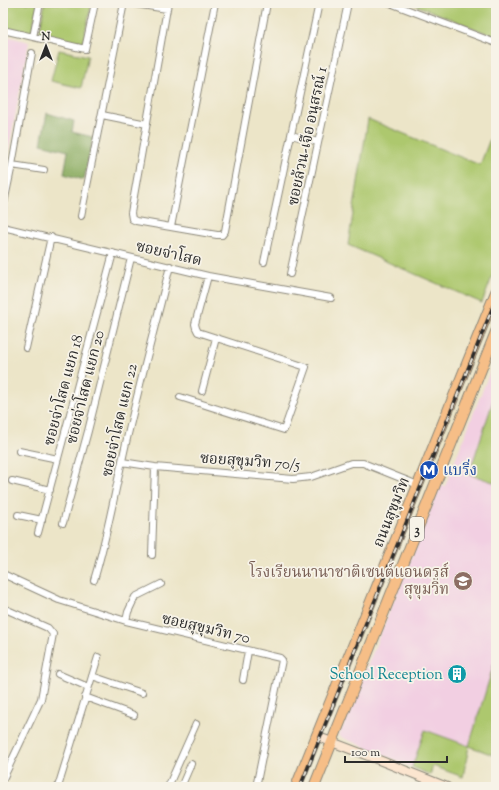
<svg xmlns="http://www.w3.org/2000/svg" width="499" height="790" viewBox="0 0 499 790" font-family="'Sorts Mill Goudy','Noto Serif Thai',serif">
<rect width="100%" height="100%" fill="#f7f3e8"/>
<filter id="ink" filterUnits="userSpaceOnUse"><feTurbulence type="fractalNoise" baseFrequency=".025" numOctaves="2"/><feDisplacementMap in="SourceGraphic" scale="8" xChannelSelector="R" yChannelSelector="G"/><feConvolveMatrix kernelMatrix="1 2 1 2 8 2 1 2 1" color-interpolation-filters="sRGB"/></filter>
<filter id="wash" filterUnits="userSpaceOnUse"><feTurbulence type="fractalNoise" baseFrequency=".012" numOctaves="4" result="noise"/><feDisplacementMap in="SourceGraphic" scale="16" xChannelSelector="R" yChannelSelector="G"/><feGaussianBlur stdDeviation="0.9" result="paint"/><feColorMatrix in="noise" values="0 0 0 0 0 0 0 0 0 0 0 0 0 0 0 0 0 1.4 0 .05"/><feComposite in="paint" operator="in"/></filter>
<g filter="url(#wash)">
<rect width="100%" height="100%" fill="#ece5c8"/>
<path fill="#f2cfe2" d="M3 35 29 42 3 180Z
M494 361 496 362V657L469 746 425 730 412 767 339 736 440 486H445Z"/>
<path fill="#adc86e" stroke="#6c7a4c" d="M3 3H38L31 35 3 28Z
M45 3H92L82 46 39 35Z
M411 3H496V37Z
M59 50 88 56 81 88 51 81Z
M368 119 480 165 496 123V267L482 303 348 245Z
M496 392V483L469 474Z
M496 657V756L469 746 463 777 433 766 430 775 412 767 425 730 469 746Z"/>
<path fill="#8aac61" stroke="#5a6c46" d="M47 113 74 121 72 132 93 137 84 180 64 174 68 151 41 144Z"/>
</g>
<g filter="url(#ink)">
<g fill="none" stroke-linecap="round" stroke-linejoin="round">
<defs>
<path id="minor" d="M129 3 167 9
M168 3 131 213 132 219 136 221 217 235H222L225 231 267 3
M390 3 496 43
M3 30 85 49 95 3
M33 37 40 3
M102 115 147 124
M291 135 318 142
M12 165 44 170
M3 208 12 165 32 53
M81 216 124 3
M3 227 208 276 331 298
M171 227 215 3
M264 262 319 3
M290 274 348 3
M26 348 51 237
M202 391 216 338
M180 397 284 430 306 367 198 332 196 328 195 324 208 276
M19 451 58 459
M122 462 155 467 293 479 311 477 351 463H363L418 485
M12 481 50 490
M18 515 42 520
M63 523 88 431 131 258
M38 533 113 253
M152 555 155 467
M3 574 59 600 126 621 280 658 282 660 256 787
M94 580C106 541 113 501 122 461 136 396 154 331 170 266
M3 608 48 628 53 634 41 699 3 779
M126 621 128 612 135 597 161 584
M58 674 88 687
M92 676 142 693
M243 680 248 651
M85 697 134 715
M58 787 98 657
M168 787 196 724
M181 787 191 764"/>
<path id="secondary" d="M316 736 384 762 447 787"/>
<path id="trunk" d="M296 787 496 292
M314 787 496 332"/>
</defs>
<use href="#minor" stroke="#8c887a" stroke-width="8"/>
<use href="#secondary" stroke="#8c887a" stroke-width="10"/>
<use href="#trunk" stroke="#8c887a" stroke-width="12"/>
<use href="#minor" stroke="#fff" stroke-width="6"/>
<use href="#secondary" stroke="#fbe5cf" stroke-width="8"/>
<use href="#trunk" stroke="#f6be87" stroke-width="10"/>
<defs>
<path id="rail" d="M300 787 496 299"/>
</defs>
<use href="#rail" stroke="#2b2b2b" stroke-width="3.5"/>
<use href="#rail" stroke="#f7f3e8" stroke-width="2" stroke-dasharray="6" stroke-linecap="butt"/>
</g>
</g>
<defs>
<symbol id="metro-disc" viewBox="-11 -11 22 22"><circle r="9.5" fill="#1a4fb4" stroke="#f7f3e8"/><path d="M-5.5 5V-5H-3L0 0L3-5H5.5V5H3V-.5L0 4L-3-.5V5Z" fill="#fff"/></symbol>
<symbol id="school-disc" viewBox="-11 -11 22 22"><circle r="9.5" fill="#8d6e63" stroke="#f7f3e8"/><path d="M0-5L7-2L0 1L-7-2ZM-4 1L0 2.5L4 1V4Q0 6-4 4Z" fill="#fff"/></symbol>
<symbol id="building-disc" viewBox="-11 -11 22 22"><circle r="9.5" fill="#0f9aa8" stroke="#f7f3e8"/><path d="M-4-6H4V6H1V3H-1V6H-4ZM-2.5-4.3h1.7v1.8h-1.7ZM.8-4.3h1.7v1.8H.8ZM-2.5-1h1.7V.8h-1.7ZM.8-1h1.7V.8H.8Z" fill="#fff"/></symbol>
</defs>
<g fill-rule="evenodd">
<use href="#metro-disc" x="418" y="459" width="22" height="22"/>
<use href="#school-disc" x="452" y="570" width="22" height="22"/>
<use href="#building-disc" x="446" y="663" width="22" height="22"/>
</g>
<g text-anchor="middle" stroke-width="3.5" stroke-linejoin="round" paint-order="stroke">
<rect fill="#f7f3e8" stroke="#686764" stroke-width="1" x="410" y="517" width="14" height="24" rx="3"/>
<g font-size="14" font-weight="bold" fill="#2b2b2b">
<text x="417" y="534">3</text>
</g>
<g font-size="15" fill="#2b2b2b" stroke="#f7f3e8">
<text transform="translate(307 136) rotate(-78)" y="5">ซอยล้วน-เจือ อนุสรณ์ 1</text>
<text transform="translate(169 253) rotate(13)" y="5">ซอยจ่าโสด</text>
<text transform="translate(85 387) rotate(-76)" y="5">ซอยจ่าโสด แยก 20</text>
<text transform="translate(63 390) rotate(-75)" y="5">ซอยจ่าโสด แยก 18</text>
<text transform="translate(119 420) rotate(-77)" y="5">ซอยจ่าโสด แยก 22</text>
<text transform="translate(250 461) rotate(4)" y="5">ซอยสุขุมวิท 70/5</text>
<text transform="translate(391 512) rotate(-68)" y="5">ถนนสุขุมวิท</text>
<text transform="translate(206 628) rotate(13)" y="5">ซอยสุขุมวิท 70</text>
</g>
<g font-size="15" fill="#164399" stroke="#f7f3e8" text-anchor="start">
<text x="443" y="475">แบริ่ง</text>
</g>
<g font-size="15" fill="#785e54" stroke="#f7f3e8" text-anchor="end">
<text x="449" y="577">โรงเรียนนานาชาติเซนต์แอนดรูส์<tspan x="449" dy="17">สุขุมวิท</tspan></text>
</g>
<g font-size="15" fill="#0d838f" stroke="#f7f3e8" text-anchor="end">
<text x="443" y="679">School Reception</text>
</g>
</g>
<rect width="499" height="790" fill="none" stroke="#f7f3e8" stroke-width="16"/>
<g transform="translate(46 46)" stroke="#f7f3e8" stroke-width="3" paint-order="stroke">
<path d="M0-3L7 15L0 10L-7 15Z" fill="#2b2b2b"/>
<text y="-6" font-size="11" font-weight="bold" text-anchor="middle" fill="#2b2b2b">N</text>
</g>
<path d="M345 756v6h102v-6" fill="none" stroke="#2b2b2b" stroke-width="2"/>
<text x="351" y="756" font-size="12" fill="#2b2b2b" stroke="#f7f3e8" stroke-width="3" paint-order="stroke">100 m</text>
</svg>
